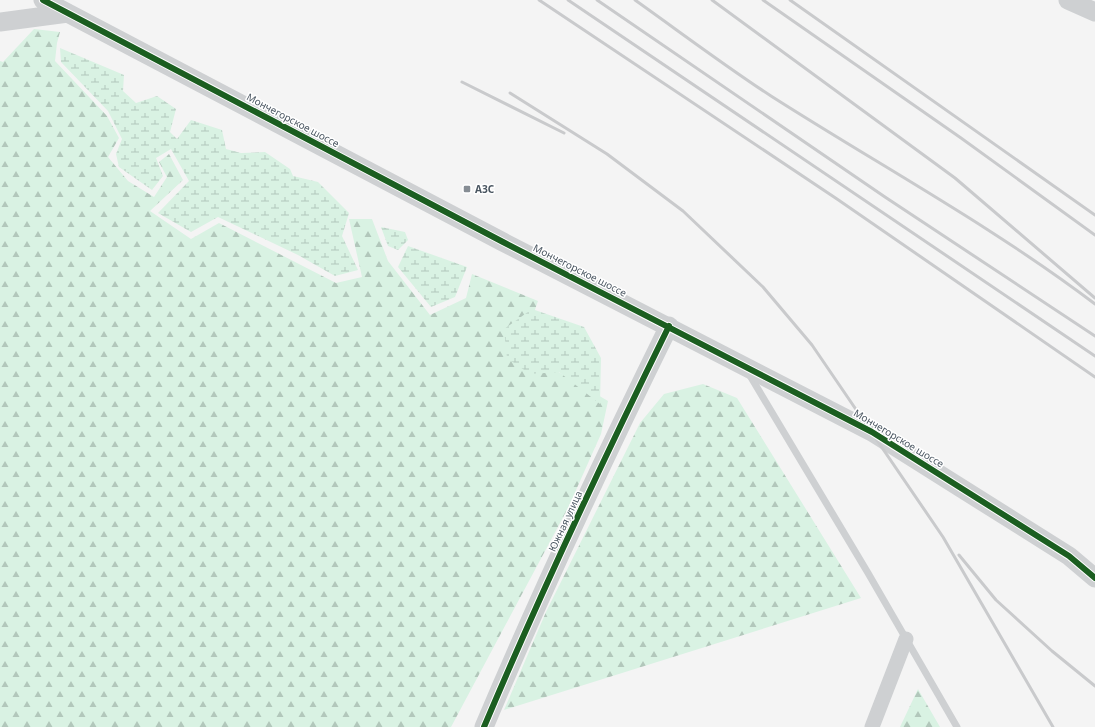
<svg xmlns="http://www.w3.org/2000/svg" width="1095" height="727" viewBox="0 0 1095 727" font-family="'Noto Sans',sans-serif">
<defs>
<pattern id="forest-firs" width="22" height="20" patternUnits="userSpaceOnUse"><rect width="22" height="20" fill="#d9f2e3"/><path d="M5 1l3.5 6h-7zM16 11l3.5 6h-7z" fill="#b2c7bb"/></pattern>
<pattern id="wetland-marsh" width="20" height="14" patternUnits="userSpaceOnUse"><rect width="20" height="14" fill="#d9f2e3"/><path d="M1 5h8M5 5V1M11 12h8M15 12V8" fill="none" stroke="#b2c7bb"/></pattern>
</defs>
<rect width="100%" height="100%" fill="#f4f4f4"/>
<path fill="url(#forest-firs)" d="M34 29 60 32 57 43 55 61 107 116 119 138 108 157 128 181 154 197 167 177 159 162 169 154 183 180 150 211 191 239 219 223 336 283 362 277 349 219H372L388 261 430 315 466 298 472 274 538 301 521 350 608 401 601 434 568 508 451 727H0V61L3 62Z
M703 384 737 398 861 598 504 710 546 612 640 423 664 394Z
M918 689 940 727H900Z"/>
<path fill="url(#wetland-marsh)" d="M60 48 124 75 123 91 136 103 157 96 176 109 170 132 177 139 191 120 222 130 226 149 241 153 265 152 290 169 293 176 318 182 349 213 342 236 358 270 335 276 298 255 218 217 191 232 158 213 189 181 171 149 156 158 163 176 152 190 119 167 116 154 122 139 108 111 61 62Z
M381 227 405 232 408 240 398 250 388 246Z
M408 246 467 267 455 297 431 307 398 267Z
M532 309 584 327 601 358 600 404 559 372 530 374 507 358 504 329Z"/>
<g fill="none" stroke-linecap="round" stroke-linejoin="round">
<path stroke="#ced0d2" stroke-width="7" d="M749 374 868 573 957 727"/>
<path stroke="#ced0d2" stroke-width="15" d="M872 727 906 639"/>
<path stroke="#ced0d2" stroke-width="19" d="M43 0 503 242 872 432 1069 556 1095 578
M1068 0 1095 12
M0 22 68 13
M484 727C541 592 604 458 669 326"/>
<path stroke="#c9cacc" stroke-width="3" d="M539 0 837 199 1095 377
M568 0 1095 356
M597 0 885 197 1095 336
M635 0C680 32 725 66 771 96 879 165 992 226 1095 304
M712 0 955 178 1095 298
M763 0 961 138 1095 235
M790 0 1095 215
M462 82 564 133
M510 93 607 154 683 211 763 287 812 345 943 537 1053 727
M959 555 996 600 1052 651 1095 686"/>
<defs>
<path id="cycleway" d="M43 0 503 242 872 432 1069 556 1095 578
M484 727C541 592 604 458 669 326"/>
</defs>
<use href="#cycleway" stroke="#fff" stroke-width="8"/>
<use href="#cycleway" stroke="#1b5e20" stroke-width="6"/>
</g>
<rect fill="#868d94" stroke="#fff" stroke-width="1.5" x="463" y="185" width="8" height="8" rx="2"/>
<g text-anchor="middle" stroke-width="3" stroke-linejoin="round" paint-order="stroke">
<g font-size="10" fill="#4a5661" stroke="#fff">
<text transform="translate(293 120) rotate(28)" y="4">Мончегорское шоссе</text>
<text transform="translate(580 270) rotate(27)" y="4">Мончегорское шоссе</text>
<text transform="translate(899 438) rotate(31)" y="4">Мончегорское шоссе</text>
<text transform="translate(565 521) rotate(-65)" y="4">Южная улица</text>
</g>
<g font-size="10" font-weight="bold" fill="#4a5661" stroke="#fff" text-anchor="start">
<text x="475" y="193">АЗС</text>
</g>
</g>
</svg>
